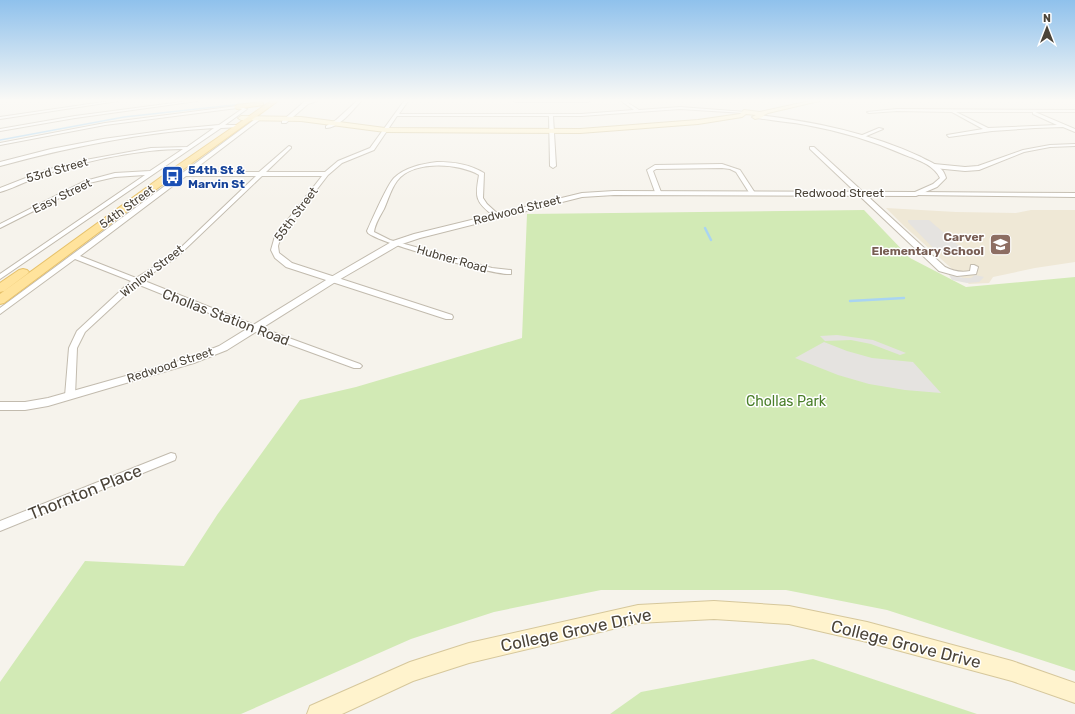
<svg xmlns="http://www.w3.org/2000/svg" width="1075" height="714" viewBox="0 0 1075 714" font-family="Rubik,sans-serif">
<rect width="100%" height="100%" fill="#f6f3ec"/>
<path fill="#efe8d6" d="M886 208 956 212 1016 213 1031 210H1075V262L1035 268 993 277 989 283 969 284 904 226Z"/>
<path fill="#d2eab5" d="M864 210 910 258 966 287 1075 277V671L887 610 786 590H601L494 612 411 639 241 714H0V682L85 561 184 566 217 515 300 400 356 387 522 338 527 214Z
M813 659 977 714H610L641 692Z"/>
<path fill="#e5e3e0" d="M908 220H929L965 251 966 254 936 251 908 222Z
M949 275 964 278H971L975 275 984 277 979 282 967 283 952 280Z
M837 335 873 340 906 353 900 355 871 344 851 340 825 341 820 336Z
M824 342 847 351 872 358 913 362 941 393 905 390 869 384 838 375 795 358Z"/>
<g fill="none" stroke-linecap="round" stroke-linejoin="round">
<path stroke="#a9d4f2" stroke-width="1.5" d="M0 140 124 117 252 103"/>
<path stroke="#a9d4f2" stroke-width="2.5" d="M705 228 711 240
M850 301 904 298"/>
<defs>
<path id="minor" d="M110 101H118L0 119V117Z
M189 101H197L75 118 0 131V129L75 116Z
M357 101H361C353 110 339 128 326 128V126L336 120Z
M404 101H408L399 114H581L634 110 621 101H625L639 110 680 107 746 112 744 113 680 109 581 116H553L556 166 553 168 550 166 549 116H397L374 150 342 163 328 175 281 236 278 246 279 253 292 263 452 315 453 317 452 319H446L286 267 275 258 271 250 275 236 322 176H262L177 257 142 280 267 330 360 364 362 366 360 368H354L261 334 137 284 85 332 77 348 75 396 70 399 65 396 69 348 77 331 131 281 75 259 0 314V308L258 117 262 118 191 172H259L289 146 291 147V148L266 172H325L338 161 370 148ZM186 176H256L173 255 136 278 80 256Z
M237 106 247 109 225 125H239L241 127 221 128 0 279V274L145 175 115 177 89 183 2 227 0 228V224L85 181 115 173 150 171 183 149C141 149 89 160 49 173 32 178 17 187 0 192V188L46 170 80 161 151 148 187 147 214 128C142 132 70 147 0 166V162L51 149 103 139 176 129 219 125 242 109 237 108 105 125 0 145V143L105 123Z
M897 109 1075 110V112H1035L1075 129V132L1063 127 1035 128 992 131 949 137 947 135 983 129 952 112 897 111 869 113 867 112ZM956 112H1033V114L1057 125 988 128Z
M879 128 883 129 864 137 860 136Z
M1075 144V146L1050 147 1024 152 979 170 965 171 934 168 931 166 934 164 965 167 978 166 1023 150 1050 145Z
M810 147H814L945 267C953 271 961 273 970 271L971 265H974L978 267 976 274 957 276 939 271 810 149Z
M437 162C454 162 469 164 484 173L483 198 487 204 498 214V216H494C475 202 475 197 479 175 459 163 413 160 397 181 391 189 388 200 384 209 380 216 375 224 374 232L390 240 492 268 511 270V274C497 276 379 243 368 233L367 231C372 220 387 185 394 178 405 167 422 164 437 162Z
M722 164 740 170 755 193 754 194H750L736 172 730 169 722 168 656 169 653 171 661 192 658 194 655 192 647 170 655 165Z
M916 192 1075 193V197L914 195 913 194Z
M171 453 175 454 176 457 175 460 0 531V521Z"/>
<path id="tertiary" d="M310 101H317L308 104 286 123H282V121L304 102Z
M514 101H590L588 102H516Z
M759 115C815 122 871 133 921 157 928 161 937 164 942 170 944 172 945 175 946 178L937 187 916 196 614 195 582 197 420 238 399 245 337 281 227 350 194 363 48 406 25 410H0V402H25L48 398 186 359 219 346 331 277 393 241 414 234 582 193 614 191 915 192 933 184 940 178C934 165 918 160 905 155 873 141 840 131 806 125 790 122 773 121 757 118V116Z"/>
<path id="secondary" d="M810 101H819L768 113 764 115 763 117 755 119 752 117 756 115 746 114 742 117 698 124 580 133 385 132 301 121 241 120 238 118 241 116 301 117 385 128 580 129 698 120 740 114 744 110 760 112Z
M714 601 789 606 867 622 1012 661 1075 683V703L1012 681 867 642 789 624 714 619 638 623 469 663 413 681 342 714H307L310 706 410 662 469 643 638 605Z"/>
<path id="primary" d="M271 101H278L174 176 4 303 0 304V294L168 172Z
M261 102 263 103V105L237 109 234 107 237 105Z
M23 269 27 270 29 272 27 274 4 291 0 292V283L19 270Z"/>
</defs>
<use href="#minor" stroke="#c2bbae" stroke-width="2"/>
<use href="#tertiary" stroke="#c2bbae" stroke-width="2"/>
<use href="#secondary" stroke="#d6c79b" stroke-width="2"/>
<use href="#primary" stroke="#e6c16a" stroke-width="2"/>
<use href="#minor" fill="#fff" fill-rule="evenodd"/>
<use href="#tertiary" fill="#fff" fill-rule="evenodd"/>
<use href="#secondary" fill="#fff3cd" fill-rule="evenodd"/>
<use href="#primary" fill="#ffe39c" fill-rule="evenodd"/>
</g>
<linearGradient id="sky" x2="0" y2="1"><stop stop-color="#8fc1ec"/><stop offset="0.5" stop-color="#fbfaf6"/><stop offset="1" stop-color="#fbfaf6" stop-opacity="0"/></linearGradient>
<rect width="1075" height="201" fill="url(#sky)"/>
<defs>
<symbol id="bus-square" viewBox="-11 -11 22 22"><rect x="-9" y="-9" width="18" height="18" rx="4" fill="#1a4fb4" stroke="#fff"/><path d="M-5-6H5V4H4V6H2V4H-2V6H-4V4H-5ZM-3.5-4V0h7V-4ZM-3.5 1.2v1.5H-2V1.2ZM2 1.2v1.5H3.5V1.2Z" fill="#fff"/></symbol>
<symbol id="school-square" viewBox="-11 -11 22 22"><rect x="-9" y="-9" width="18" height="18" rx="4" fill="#8d6e63" stroke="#fff"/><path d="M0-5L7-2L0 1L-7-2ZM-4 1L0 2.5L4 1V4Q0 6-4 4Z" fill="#fff"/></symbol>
</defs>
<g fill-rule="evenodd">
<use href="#bus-square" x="160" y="164" width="25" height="25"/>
<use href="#school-square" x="988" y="232" width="25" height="25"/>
</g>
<g text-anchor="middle" stroke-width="3" stroke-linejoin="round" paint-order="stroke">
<g font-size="12" fill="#4b4439" stroke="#fff">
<text transform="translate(57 170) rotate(-16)" y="4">53rd Street</text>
<text x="839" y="197">Redwood Street</text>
<text transform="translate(62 196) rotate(-26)" y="4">Easy Street</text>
<text transform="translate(127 207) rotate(-36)" y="4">54th Street</text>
<text transform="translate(517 210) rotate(-14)" y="4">Redwood Street</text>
<text transform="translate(296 214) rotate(-53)" y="4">55th Street</text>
<text transform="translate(452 259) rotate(16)" y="4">Hubner Road</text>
<text transform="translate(152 271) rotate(-38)" y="4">Winlow Street</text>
<text transform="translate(170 365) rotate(-18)" y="4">Redwood Street</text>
</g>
<g font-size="12" font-weight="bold" fill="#164399" stroke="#fff" text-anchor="start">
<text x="188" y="174">54th St &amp;<tspan x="188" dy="14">Marvin St</tspan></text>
</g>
<g font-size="12" font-weight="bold" fill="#785e54" stroke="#fff" text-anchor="end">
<text x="984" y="241">Carver<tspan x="984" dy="14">Elementary School</tspan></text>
</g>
<g font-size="14" fill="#4b4439" stroke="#fff">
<text transform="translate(226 317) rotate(21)" y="5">Chollas Station Road</text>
</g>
<g font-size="14" fill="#4a7f2a" stroke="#fff">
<text x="786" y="406">Chollas Park</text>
</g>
<g font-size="17" fill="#4b4439" stroke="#fff">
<text transform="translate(85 492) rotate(-22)" y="6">Thornton Place</text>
<text transform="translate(576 630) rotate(-12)" y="6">College Grove Drive</text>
<text transform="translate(906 644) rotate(14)" y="6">College Grove Drive</text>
</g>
</g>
<g transform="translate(1047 28)" stroke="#ffffff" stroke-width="3" paint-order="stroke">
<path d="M0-3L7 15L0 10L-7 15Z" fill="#4b4439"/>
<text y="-6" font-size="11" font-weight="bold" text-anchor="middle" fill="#4b4439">N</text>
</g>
</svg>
